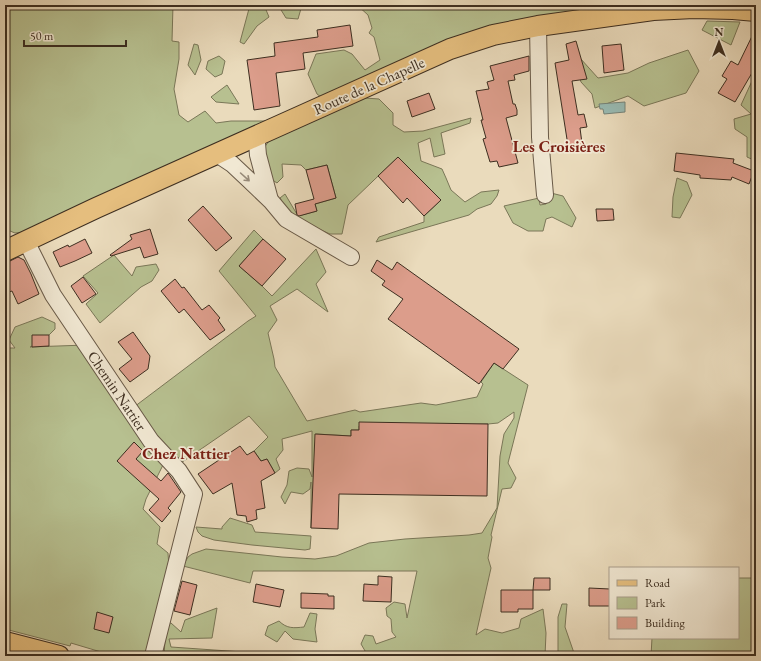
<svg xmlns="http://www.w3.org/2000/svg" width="761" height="661" viewBox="0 0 761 661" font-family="'EB Garamond',serif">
<rect width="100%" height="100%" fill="#eadbbc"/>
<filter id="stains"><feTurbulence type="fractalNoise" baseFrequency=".005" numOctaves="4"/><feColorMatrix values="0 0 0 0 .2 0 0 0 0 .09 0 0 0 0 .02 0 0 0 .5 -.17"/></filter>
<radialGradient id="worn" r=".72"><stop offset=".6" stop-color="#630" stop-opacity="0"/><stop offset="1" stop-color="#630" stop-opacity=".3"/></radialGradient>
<path fill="#b7c090" stroke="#7a7758" d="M5 5H173L172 41 179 42V59L174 89 179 115 188 122 205 111 216 123 231 121H265L24 232 15 233 5 229Z
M250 5H264L269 17 257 26 244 44 240 42Z
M278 5H302L298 19 286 18Z
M357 5H647L546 19 325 100 317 94 308 74 316 54 344 50 352 54 365 70 380 60 374 37 369 33 372 28 368 15Z
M707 21 740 22 731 45 702 30Z
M194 44 198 45 201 60 195 75 188 65Z
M688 50 699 71 686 93 644 106 628 96 595 108 592 94 581 82 573 60 580 58 598 78 628 73 649 63Z
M219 56 225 61 222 74 215 77 206 69 208 61Z
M752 81 756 84V161L747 157V137L735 129 734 119 751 114 741 105Z
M227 85 239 104 216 102 211 97Z
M365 98 379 99 393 113V125L404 132 423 131 471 118 470 123 441 133 445 154 434 157 430 138 418 143 421 161 442 169 446 178 451 190 465 202 481 192 499 190 497 196 491 204 477 209 469 215 376 242 379 237 424 222V216L441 200 398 157 348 205 342 234H330L303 222 285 208 280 198 285 194 298 216 317 211 315 204 336 198 327 165 306 170 301 165 282 164 283 177 277 183 271 179 264 148 269 141Z
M677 178 687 182 692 195 680 218 672 217 673 197Z
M551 193 563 196 576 218 572 227 552 217 546 219 543 231H528L513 223 504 206 539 198 540 205 546 204Z
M254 230 263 239 239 266 262 286 272 296 316 249 326 272 316 284 328 312 297 289 270 306 277 320 268 333 274 359 275 367 307 421 355 410 360 412 421 403 436 405 477 397 483 384 481 382 494 363 528 385 508 463 516 478 511 488 502 489 491 535 492 537 488 558 491 568 476 635 485 629 502 633 519 628 521 619 543 609 546 633 545 656H526L525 655 498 654 495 656H399V653L388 656H368L361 644 365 635 373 636 376 644 396 637 392 632 391 619 387 616 386 608 394 602 405 604 407 618 417 571H253L250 583 183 566 188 557 192 554 206 549 282 557 315 559 336 556 369 543 405 539 469 535 482 533 497 508 500 456 504 434 514 418V412L498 423 488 424 359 426V430H351V436L316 434 311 528V482L310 489 303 494 291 492 285 504 281 497 287 485 289 471 297 468 309 469 312 477V431L282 439 283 450 276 459 280 469 275 473 267 459 261 461 254 451 268 437 249 416 175 467 139 438 163 465 146 499 143 509 160 527 157 544 168 553 169 568 148 652 139 655 101 652 71 643 70 646 5 629V348H15L9 340 15 327 42 317 55 323V329L43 341 30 347 86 345 130 410 248 321 256 316 219 271Z
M114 255 132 276 136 267 156 264 159 270 152 281 141 287 100 323 86 304 98 293 83 276Z
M230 518 252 525 255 532 311 536 310 549 305 550 252 545 214 540 202 536 198 532 196 527 222 529V527Z
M738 578H756V656H651L652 638H738Z
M562 604H567L565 627 574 653H558V617Z
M217 608 212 638 169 639 171 647 257 653 256 656H164L166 623H171L181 632 185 620Z
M310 613 317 614 315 629 317 642 293 639 285 631 277 642 265 635 268 626 279 621C287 629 294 628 304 627Z"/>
<path fill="#98bbb4" stroke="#748379" d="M625 102V112L604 114 603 109H600L599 104Z"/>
<path fill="#dc9d8b" stroke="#3d2e20" d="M350 25 353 46 303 53 305 69 276 73 280 106 254 110 247 60 275 56 274 43 318 37 317 30Z
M756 28V66L735 102 718 93 727 79 722 76 731 61 738 65Z
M576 41 587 79 572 81 578 115 584 114 587 127 580 128 583 151 569 152 555 63 569 60 566 44Z
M621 44 624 70 604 73 602 46Z
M529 56V71L514 75 515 80 508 81 513 104H515L517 110V115L506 118 518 163 499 167 497 161 490 162 483 139 486 138 481 120H483L476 91 489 89 487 82 494 80 490 66Z
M429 93 435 109 412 117 407 101Z
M676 153 734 159 733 163 754 171 749 184 732 177 731 180 700 178V175L674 171Z
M398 157 441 200 424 216 407 198 403 203 378 176Z
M327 165 336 198 315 204 317 211 299 216 297 215 295 204 314 199 306 170Z
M203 206 232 238 216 251 188 220Z
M596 209H613L614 220 597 221Z
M150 229 158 254 144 258 140 247 111 256 110 255 132 239 130 235Z
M85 239 92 253 75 261 60 267 53 252 68 245 69 247Z
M263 239 286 259 262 286 239 266Z
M18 257 24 260 31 274 39 294 18 304 12 291 9 292 5 277V262L10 261Z
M377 260 392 270 397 262 418 277 519 349 503 369 494 363 479 384 388 319 403 299 382 285 385 281 371 271Z
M83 277 96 294 82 303 71 286Z
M175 279 182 288 184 287 202 310 209 305 220 318 218 320 225 330 210 340 184 309 179 313 161 291Z
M133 332 150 356 148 369 130 382 119 369 132 359 118 342Z
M32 335H49V346L32 347Z
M359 422 488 424 487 496 339 494 338 529 311 528 315 434 351 436V430H359Z
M134 442 143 451 136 459 161 481 168 473 181 492 168 508 171 511 162 522 149 510 159 499 117 461Z
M240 446 247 455 254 451 261 461 267 459 275 473 261 481 265 508 256 510 257 519 247 522 246 516 237 515 232 483 213 494 198 474Z
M378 576 392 577 391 602 363 601 364 584 378 585Z
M534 578H550V590H533Z
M182 581 197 585 190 615 174 611Z
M256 584 284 590 280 607 253 602Z
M589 588 610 589V606H589Z
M501 590H533V609H518V612H501Z
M301 593 328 594V596H334V609L301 608Z
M97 612 113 617 109 633 94 629Z"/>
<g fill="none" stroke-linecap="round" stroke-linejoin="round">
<defs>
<path id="minor" d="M538 26 540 137 545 195
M258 136 257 144 258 155 270 200
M217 154 232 164 249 180 271 201 286 219 351 257
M25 241 30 249 53 295 151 441 179 471 194 494 153 656"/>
<path id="major" d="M5 251 96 208 450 49 493 35 538 26 653 10 694 8 733 9 756 11
M5 642 59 656"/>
</defs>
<use href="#minor" stroke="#685947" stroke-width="18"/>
<use href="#major" stroke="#3d2e20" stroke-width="22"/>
<use href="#minor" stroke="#f1e8d3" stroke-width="16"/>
<use href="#major" stroke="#e5be7e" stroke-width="20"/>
</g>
<defs><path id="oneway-shaft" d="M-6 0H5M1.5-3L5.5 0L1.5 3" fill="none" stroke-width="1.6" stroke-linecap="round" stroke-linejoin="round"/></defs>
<use stroke="#978b7a" href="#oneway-shaft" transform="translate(245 177) rotate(42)"/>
<g text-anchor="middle" stroke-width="3.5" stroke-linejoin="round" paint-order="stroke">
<g font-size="15" fill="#3d2e20" stroke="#f1e8d3">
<text transform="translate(369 86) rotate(-24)" y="5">Route de la Chapelle</text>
<text transform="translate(117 391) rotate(56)" y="5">Chemin Nattier</text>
</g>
<g font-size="16" font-weight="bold" fill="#7a1f14" stroke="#f1e8d3">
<text x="559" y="152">Les Croisières</text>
<text x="186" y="459">Chez Nattier</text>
</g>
</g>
<rect width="761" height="661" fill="none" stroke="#eadbbc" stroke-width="20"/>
<rect x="6" y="6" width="749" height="649" fill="none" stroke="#3d2e20" stroke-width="2"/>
<rect x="10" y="10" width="741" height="641" fill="none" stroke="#3d2e20"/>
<rect x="609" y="567" width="130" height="72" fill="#f1e8d3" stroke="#a99e8b"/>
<rect x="617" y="580" width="20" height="6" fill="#e5be7e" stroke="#a99e8b"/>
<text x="645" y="587" font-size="12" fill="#3d2e20">Road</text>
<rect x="617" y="597" width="20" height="12" fill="#b7c090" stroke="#a99e8b"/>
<text x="645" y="607" font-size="12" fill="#3d2e20">Park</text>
<rect x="617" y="617" width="20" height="12" fill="#dc9d8b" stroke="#a99e8b"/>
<text x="645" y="627" font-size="12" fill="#3d2e20">Building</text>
<g transform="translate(719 42)" stroke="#f1e8d3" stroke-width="3" paint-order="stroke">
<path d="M0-3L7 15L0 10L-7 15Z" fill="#3d2e20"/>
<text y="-6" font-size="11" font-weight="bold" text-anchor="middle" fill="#3d2e20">N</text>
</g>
<path d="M24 40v6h102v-6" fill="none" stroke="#3d2e20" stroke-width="2"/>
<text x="30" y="40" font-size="12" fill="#3d2e20" stroke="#f1e8d3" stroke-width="3" paint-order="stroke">50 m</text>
<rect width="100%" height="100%" filter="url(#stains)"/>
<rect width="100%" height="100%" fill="url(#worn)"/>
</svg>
